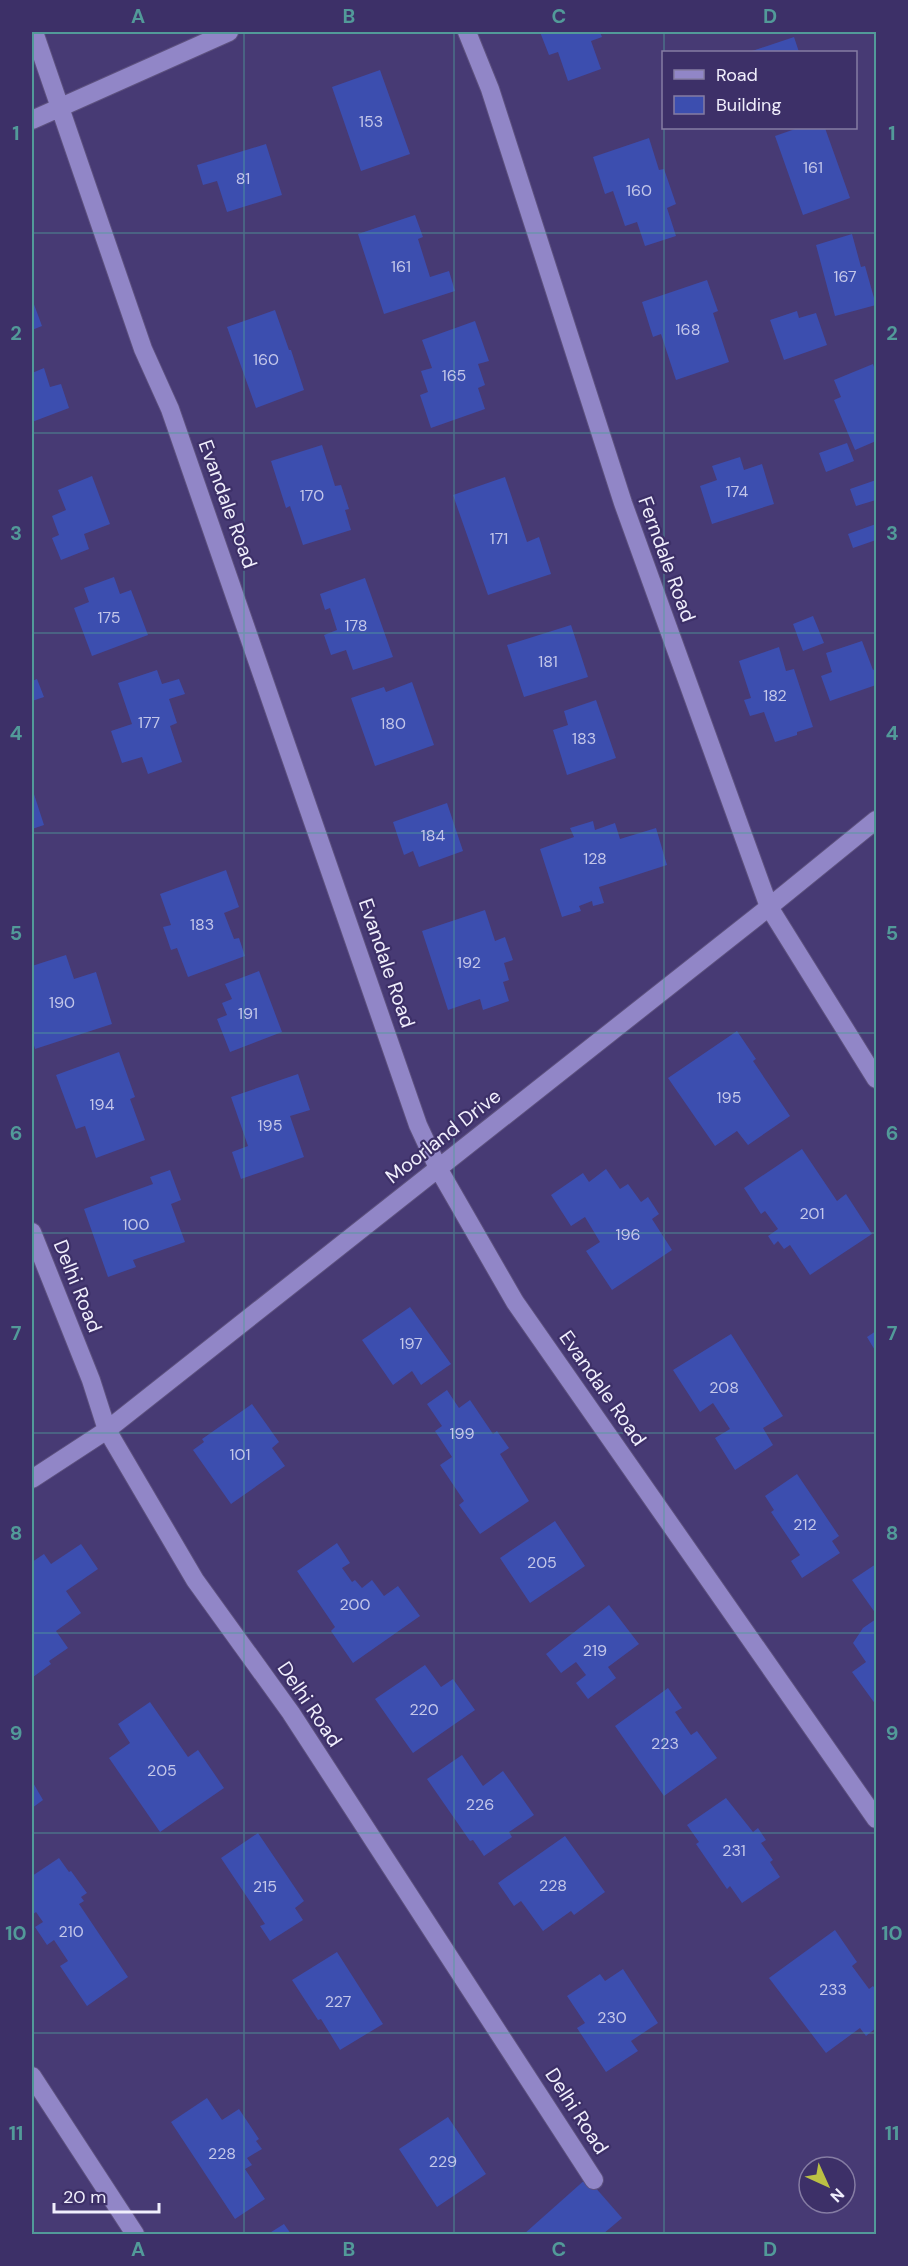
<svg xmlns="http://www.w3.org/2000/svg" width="908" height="2266" viewBox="0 0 908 2266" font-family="'DM Sans',sans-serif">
<rect width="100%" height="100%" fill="#473a74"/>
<path fill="#3c4eaf" d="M540 32H600L602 37 591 41 601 69 568 81 558 52 549 55Z
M794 37 799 52H749Z
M380 70 410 154 361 171 332 87Z
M798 128H825L850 198 803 215 775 136Z
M649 138 659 170 664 169 676 204 667 208 676 236 645 246 637 222 625 226 613 191 605 194 593 157Z
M266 144 282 195 227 212 217 181 203 185 197 165Z
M415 215 423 237 418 239 430 277 449 271 455 291 384 314 358 234Z
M852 234 861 267 865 266 876 305 835 316 816 245Z
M707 280 718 311 713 313 729 362 676 380 661 334 653 337 642 302Z
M32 299 42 326 32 330Z
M275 310 289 350H291L304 390 256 408 227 327Z
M797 311 799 318 816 313 827 345 784 360 770 320Z
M475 321 489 361 478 364 485 385 478 388 485 409 431 428 420 395 428 392 421 371 432 368 422 340Z
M873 364 876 373V441L855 450 834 400 841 397 834 380Z
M44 368 50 387 61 384 69 408 32 422V373Z
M847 443 854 461 826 472 819 453Z
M322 445 335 486 341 485 349 509 345 510 351 530 303 545 290 506 286 508 271 461Z
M740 457 744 470 762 464 774 504 712 524 700 486 717 480 712 466Z
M92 476 110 524 84 534 89 549 61 560 52 538 59 535 52 516 66 510 58 490Z
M505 477 527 542 539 537 551 574 488 595 453 495Z
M876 480V500L856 506 850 489Z
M876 524V540L853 548 848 534Z
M114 577 120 594 131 590 148 635 92 656 74 608 89 602 84 588Z
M365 578 393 657 353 670 346 650 331 655 324 635 337 630 330 608 325 610 320 594Z
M813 616 824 643 803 651 793 624Z
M571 625 588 677 524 697 507 645Z
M862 641 873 670 876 668V685L830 701 821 676 832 672 826 653Z
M779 647 786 671 794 669 813 727 797 732V735L775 742 764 712 750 716 744 700 751 698 739 661Z
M157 670 162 684 179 679 185 694 169 699 177 723 170 726 182 762 148 774 142 757 122 763 111 731 132 724 118 683Z
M37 679 44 697 32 701V681Z
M412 682 434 745 375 766 351 698 384 687 386 692Z
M596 700 616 758 567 775 553 730 568 725 564 711Z
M32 788 44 825 32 829Z
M447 803 463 851 419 867 413 851 404 855 393 822Z
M593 821 595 830 615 823 620 839 656 828 667 865 599 887 604 903 593 906 592 901 579 906 581 911 562 917 540 849 574 837 570 828Z
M226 870 239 907 224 913 234 939 239 938 245 956 188 977 177 948 171 950 163 927 171 925 160 894Z
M485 910 495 941 505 937 513 960 504 963 509 980 503 982 509 1001 483 1010 480 999 448 1010 422 931Z
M66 955 74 979 96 972 112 1024 35 1049 32 1038V1026L34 1025 32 1017V966Z
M259 971 282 1032 230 1052 217 1019 227 1015 222 1003 232 999 225 984Z
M737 1031 756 1059 753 1061 790 1116 748 1145 737 1131 715 1146 668 1078Z
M119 1052 135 1097 130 1099 145 1140 96 1158 85 1126 76 1129 56 1075Z
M298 1074 310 1110 290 1116 304 1157 241 1179 232 1152 248 1146 231 1097Z
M802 1149 837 1201 846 1194 872 1234 810 1275 790 1245 784 1249 778 1241 774 1245 768 1236 778 1229 765 1211 761 1214 744 1188Z
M606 1169 620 1189 628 1184 641 1202 648 1197 659 1214 652 1219 672 1250 612 1290 586 1251 600 1242 585 1217 571 1226 551 1195 583 1173 589 1182Z
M170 1170 181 1200 171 1204 185 1242 133 1260 136 1267 108 1277 84 1209 153 1184 150 1177Z
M410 1307 451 1364 421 1385 412 1371 393 1385 362 1340Z
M876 1331V1352L867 1337Z
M731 1334 783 1416 763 1428 773 1445 735 1470 715 1438 730 1429 713 1403 700 1412 673 1370Z
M447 1390 459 1408 470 1400 493 1434 497 1431 509 1448 500 1454 529 1501 480 1534 459 1505 464 1501 440 1465 452 1457 435 1431 442 1426 427 1404Z
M252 1404 279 1442 272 1448 285 1466 231 1504 193 1450 204 1442 202 1439Z
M797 1474 839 1536 832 1541 840 1553 802 1578 791 1561 800 1555 771 1512 774 1510 765 1496Z
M555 1521 585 1566 530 1603 500 1558Z
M337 1543 350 1563 342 1568 352 1582 355 1580 362 1588 372 1580 384 1596 398 1586 420 1616 353 1663 331 1631 335 1627 297 1571Z
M81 1544 98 1569 66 1591 81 1613 56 1631 68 1648 49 1661 51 1664 33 1677 32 1562 44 1554 51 1564Z
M876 1564V1614L852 1580Z
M609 1605 639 1644 608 1667 616 1678 588 1699 576 1683 586 1675 576 1662 561 1673 546 1654Z
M876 1619V1705L852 1672 866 1662 853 1643 863 1628Z
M425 1665 441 1687 453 1679 475 1710 413 1753 375 1699Z
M668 1688 682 1708 675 1712 691 1735 697 1731 717 1758 664 1796 615 1726Z
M150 1702 188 1757 198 1750 224 1788 160 1832 109 1758 130 1743 118 1724Z
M462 1755 483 1786 503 1771 534 1815 509 1832 512 1837 484 1856 473 1840 470 1841 427 1779Z
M32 1781 43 1800 32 1808Z
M726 1798 753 1832 758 1828 766 1840 761 1843 773 1860 770 1862 780 1877 742 1903 730 1886 727 1889 696 1844 699 1842 687 1825Z
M258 1833 304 1901 295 1908 303 1920 270 1941 260 1926 265 1924 221 1858Z
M565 1836 605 1892 574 1915 571 1911 543 1931 521 1901 514 1906 498 1883Z
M59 1858 69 1872 71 1871 87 1893 81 1897 84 1901 79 1904 128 1977 87 2006 60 1966 68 1961 54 1940 47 1945 35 1927 43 1922 36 1912 32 1915V1876Z
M835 1930 857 1962 852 1966 869 1989 873 1986 876 1990V2028L866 2036 860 2028 826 2053 769 1978Z
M337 1952 383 2024 340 2050 321 2019 318 2020 292 1980Z
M623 1969 658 2023 631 2041 638 2051 606 2072 577 2028 585 2023 567 1996 600 1974 605 1981Z
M207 2098 222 2120 239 2109 259 2139 256 2141 262 2149 247 2158 252 2165 245 2169 265 2199 235 2219 171 2122Z
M448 2117 486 2174 437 2207 399 2149Z
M587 2178 622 2218 603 2234H524Z
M284 2224 291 2234H268Z"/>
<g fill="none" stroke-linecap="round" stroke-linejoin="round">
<defs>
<path id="minor" d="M34 32 143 349 170 409 418 1125 438 1168 515 1302 876 1819
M467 32 490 89 623 503 769 907 876 1079
M32 120 229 32
M32 1232 91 1380 107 1430 195 1580 291 1713 594 2180
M32 1479 107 1430 769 907 876 820
M32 2076 135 2234"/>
</defs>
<use href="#minor" stroke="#5d517f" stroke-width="20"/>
<use href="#minor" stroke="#9186c7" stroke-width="18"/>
</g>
<path fill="none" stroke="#529a99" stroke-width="1.5" stroke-opacity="0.55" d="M244 32V2234M454 32V2234M664 32V52M664 128V2234M32 233H876M32 433H876M32 633H876M32 833H876M32 1033H876M32 1233H876M32 1433H876M32 1633H876M32 1833H876M32 2033H876"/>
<g text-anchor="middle" stroke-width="4.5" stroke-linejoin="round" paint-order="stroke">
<g font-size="16" fill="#c3c6e9">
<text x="371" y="127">153</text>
<text x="813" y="173">161</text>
<text x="243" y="184">81</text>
<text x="639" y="196">160</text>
<text x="401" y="272">161</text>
<text x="845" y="282">167</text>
<text x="688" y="335">168</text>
<text x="266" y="365">160</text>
<text x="454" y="381">165</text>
<text x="737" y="497">174</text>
<text x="312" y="501">170</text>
<text x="499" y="544">171</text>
<text x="109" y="623">175</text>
<text x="356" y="631">178</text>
<text x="548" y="667">181</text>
<text x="775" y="701">182</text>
<text x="149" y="728">177</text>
<text x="393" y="729">180</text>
<text x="584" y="744">183</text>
<text x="433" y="841">184</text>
<text x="595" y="864">128</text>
<text x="202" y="930">183</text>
<text x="469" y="968">192</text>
<text x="62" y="1008">190</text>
<text x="248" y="1019">191</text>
<text x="729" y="1103">195</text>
<text x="102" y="1110">194</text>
<text x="270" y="1131">195</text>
<text x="812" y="1219">201</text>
<text x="136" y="1230">100</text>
<text x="628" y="1240">196</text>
<text x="411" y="1349">197</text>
<text x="724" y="1393">208</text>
<text x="462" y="1439">199</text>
<text x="240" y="1460">101</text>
<text x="805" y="1530">212</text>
<text x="542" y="1568">205</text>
<text x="355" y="1610">200</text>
<text x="595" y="1656">219</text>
<text x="424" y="1715">220</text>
<text x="665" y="1749">223</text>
<text x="162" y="1776">205</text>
<text x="480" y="1810">226</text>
<text x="734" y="1856">231</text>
<text x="553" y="1891">228</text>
<text x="265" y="1892">215</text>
<text x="71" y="1937">210</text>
<text x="833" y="1995">233</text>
<text x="338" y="2007">227</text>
<text x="612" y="2023">230</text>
<text x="222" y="2159">228</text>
<text x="443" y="2167">229</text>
</g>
<g font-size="20" fill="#f0eefc" stroke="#3d3068">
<text transform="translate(228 504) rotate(70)" y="7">Evandale Road</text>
<text transform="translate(667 559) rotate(70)" y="7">Ferndale Road</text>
<text transform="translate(387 963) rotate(71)" y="7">Evandale Road</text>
<text transform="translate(443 1136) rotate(-38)" y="7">Moorland Drive</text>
<text transform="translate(78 1286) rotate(68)" y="7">Delhi Road</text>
<text transform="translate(603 1388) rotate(55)" y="7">Evandale Road</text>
<text transform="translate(310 1704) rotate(56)" y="7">Delhi Road</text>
<text transform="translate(577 2111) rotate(57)" y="7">Delhi Road</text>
</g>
</g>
<rect width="908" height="2266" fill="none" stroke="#3d3068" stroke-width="66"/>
<rect x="662" y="51" width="195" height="78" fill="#3d3068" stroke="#857ca3" stroke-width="1.5"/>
<rect x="674" y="70" width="30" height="9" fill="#9186c7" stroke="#857ca3" stroke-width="1.5"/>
<text x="716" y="81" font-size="18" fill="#f0eefc">Road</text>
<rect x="674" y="96" width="30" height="18" fill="#3c4eaf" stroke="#857ca3" stroke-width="1.5"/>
<text x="716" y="111" font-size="18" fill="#f0eefc">Building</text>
<g transform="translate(827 2185) rotate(135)"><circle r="28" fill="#3d3068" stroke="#857ca3" stroke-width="1.5"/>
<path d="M0-4.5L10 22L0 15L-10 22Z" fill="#bbc044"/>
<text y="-9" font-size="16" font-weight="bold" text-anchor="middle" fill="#f0eefc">N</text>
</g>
<path d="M54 2203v9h105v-9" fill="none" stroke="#f0eefc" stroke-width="3"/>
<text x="63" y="2203" font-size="18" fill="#f0eefc" stroke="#3d3068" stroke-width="4.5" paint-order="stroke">20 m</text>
<rect x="33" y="33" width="842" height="2200" fill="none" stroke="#529a99" stroke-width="2"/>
<g font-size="20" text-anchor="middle" font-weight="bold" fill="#529a99">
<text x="138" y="23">A</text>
<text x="349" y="23">B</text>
<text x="559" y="23">C</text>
<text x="770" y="23">D</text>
<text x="16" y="140">1</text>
<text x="892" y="140">1</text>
<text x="16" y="340">2</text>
<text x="892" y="340">2</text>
<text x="16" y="540">3</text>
<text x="892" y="540">3</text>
<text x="16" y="740">4</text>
<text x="892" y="740">4</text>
<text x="16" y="940">5</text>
<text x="892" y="940">5</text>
<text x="16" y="1140">6</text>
<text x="892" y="1140">6</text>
<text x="16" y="1340">7</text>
<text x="892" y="1340">7</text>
<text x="16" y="1540">8</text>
<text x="892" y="1540">8</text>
<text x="16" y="1740">9</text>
<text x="892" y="1740">9</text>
<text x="16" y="1940">10</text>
<text x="892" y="1940">10</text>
<text x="16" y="2140">11</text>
<text x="892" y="2140">11</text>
<text x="138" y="2256">A</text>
<text x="349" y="2256">B</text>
<text x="559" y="2256">C</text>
<text x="770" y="2256">D</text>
</g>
</svg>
